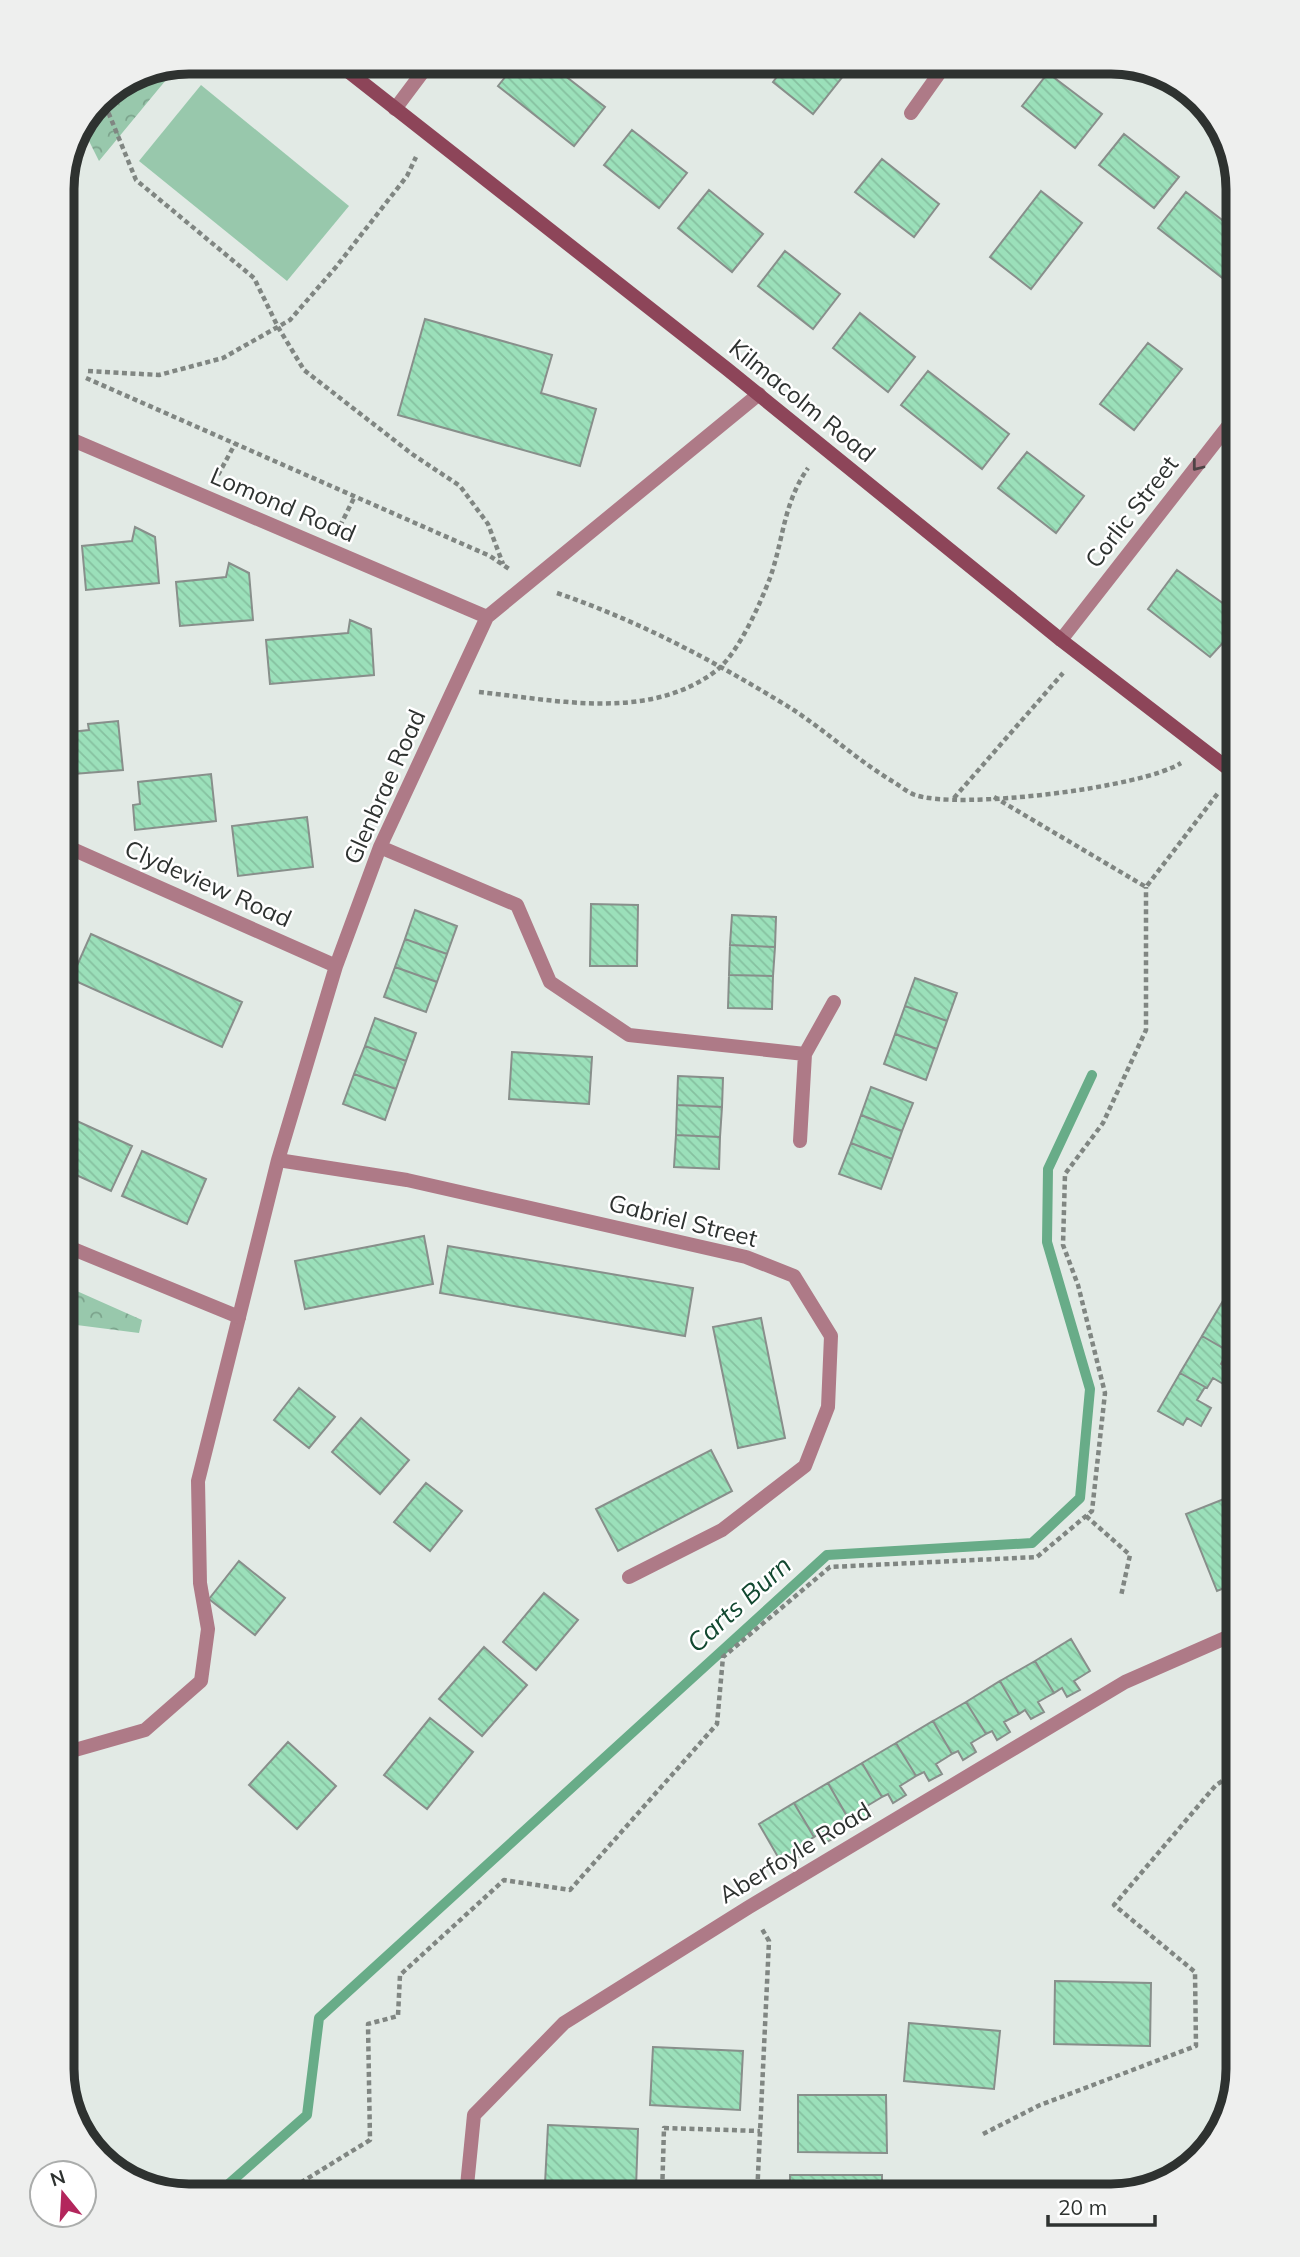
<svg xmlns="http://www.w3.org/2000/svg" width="1300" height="2257" viewBox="0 0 1300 2257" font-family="Mulish,sans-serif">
<defs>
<pattern id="park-crowns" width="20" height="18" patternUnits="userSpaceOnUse" patternTransform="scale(1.75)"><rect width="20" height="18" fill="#98c8ac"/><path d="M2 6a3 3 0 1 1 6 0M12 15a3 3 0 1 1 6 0" fill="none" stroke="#7ca38c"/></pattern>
<pattern id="building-back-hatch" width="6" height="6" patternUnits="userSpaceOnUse" patternTransform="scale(1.75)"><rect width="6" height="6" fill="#9be0ba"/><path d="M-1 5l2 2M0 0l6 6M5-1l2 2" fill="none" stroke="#86c1a0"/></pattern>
</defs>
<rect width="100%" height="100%" fill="#e2eae5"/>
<path fill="url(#park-crowns)" d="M180 63 99 161 84 131 99 98 140 71Z
M61 1284 142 1320 139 1333 61 1323Z"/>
<path fill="#98c8ac" d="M201 85 349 206 287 281 139 161Z"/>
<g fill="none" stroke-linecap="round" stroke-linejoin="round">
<path stroke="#68ac88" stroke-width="10" d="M215 2196 307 2115 319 2018 827 1555 1032 1543 1080 1498 1090 1389 1047 1242 1048 1169 1092 1075"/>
</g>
<path fill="url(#building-back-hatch)" stroke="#888f8b" stroke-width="2" d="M518 61H546L605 107 574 146 498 86Z
M697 61H715L708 70Z
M789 61H855L813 114 773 82Z
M1048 73 1102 114 1075 148 1022 106Z
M632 130 687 173 659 208 604 165Z
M1124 134 1179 177 1154 208 1099 165Z
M882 159 939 204 914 237 855 192Z
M709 190 763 234 732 272 678 228Z
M1041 191 1082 223 1031 289 990 257Z
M1186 192 1239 233V291L1158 228Z
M785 251 840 294 813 329 758 286Z
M860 313 915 357 888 392 833 348Z
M425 319 552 355 541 393 596 409 580 466 398 415Z
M1148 343 1182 369 1134 430 1100 404Z
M928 371 1009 434 982 469 901 405Z
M1027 452 1084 496 1056 533 998 488Z
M61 495 68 498 73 544 61 546Z
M135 527 155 537 159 583 86 590 82 546 132 541Z
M229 563 249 573 253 620 180 626 176 582 226 577Z
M1177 570 1239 615V625L1210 657 1148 609Z
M350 620 371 629 374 675 270 684 266 640 348 633Z
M118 721 123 770 61 775V733L89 730 88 724Z
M211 774 216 821 135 830 133 805 140 804 138 782Z
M307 817 313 867 238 876 232 826Z
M591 904 638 905 637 966H590Z
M415 910 457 926 447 954 405 939Z
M732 915 776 917 775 947 730 945Z
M91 934 242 1002 222 1047 71 979Z
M405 939 447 954 437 982 395 967Z
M730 945 775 947 773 976 729 975Z
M395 967 437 982 426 1012 384 997Z
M729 975 773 976 772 1009 728 1008Z
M915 978 957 993 947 1021 905 1006Z
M905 1006 947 1021 937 1049 895 1034Z
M375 1018 416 1033 406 1061 365 1046Z
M895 1034 937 1049 926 1080 884 1064Z
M365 1046 406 1061 396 1089 354 1074Z
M512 1052 592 1057 589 1104 509 1099Z
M354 1074 396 1089 385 1120 343 1104Z
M678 1076 723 1078 722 1107 677 1105Z
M871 1087 913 1103 902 1131 861 1115Z
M677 1105 722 1107 720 1137 676 1135Z
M861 1115 902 1131 892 1159 851 1143Z
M68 1117 132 1146 111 1191 61 1168V1130Z
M676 1135 720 1137 719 1169 674 1167Z
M851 1143 892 1159 881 1189 839 1174Z
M142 1151 206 1179 187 1224 122 1196Z
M424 1236 433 1284 305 1309 295 1261Z
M448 1246 693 1288 685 1336 440 1293Z
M1224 1299 1239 1308V1348L1232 1345 1228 1351 1202 1336Z
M761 1318 785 1438 738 1448 713 1327Z
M1202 1336 1228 1351 1221 1364 1233 1372 1225 1385 1213 1378 1207 1388 1180 1373Z
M1180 1373 1205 1387 1197 1400 1211 1408 1201 1426 1187 1418 1183 1425 1158 1411Z
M299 1388 335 1417 309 1448 274 1420Z
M361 1418 409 1460 380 1494 332 1452Z
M711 1450 732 1491 618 1551 596 1509Z
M426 1483 462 1511 430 1551 394 1522Z
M1239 1493V1582L1217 1591 1186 1514Z
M239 1561 285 1598 255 1635 209 1599Z
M544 1593 578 1620 536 1670 503 1642Z
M1071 1639 1090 1671 1074 1681 1080 1690 1067 1697 1062 1688 1054 1693 1035 1661Z
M484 1647 527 1685 482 1736 439 1699Z
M1035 1661 1054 1693 1038 1702 1044 1712 1031 1719 1025 1710 1019 1714 1000 1681Z
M1000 1681 1019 1714 1004 1722 1010 1732 997 1740 992 1731 986 1734 966 1702Z
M966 1702 986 1734 971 1743 976 1752 963 1760 958 1751 952 1754 933 1721Z
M430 1718 473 1752 427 1809 384 1775Z
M933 1721 952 1754 936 1764 942 1774 929 1781 924 1772 916 1776 896 1743Z
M288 1742 336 1786 297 1829 249 1785Z
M896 1743 916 1776 900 1786 906 1795 893 1803 888 1794 882 1797 862 1763Z
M862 1763 882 1797 867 1806 873 1816 860 1823 854 1814 848 1818 828 1783Z
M828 1783 848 1818 833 1826 838 1836 825 1843 820 1833 814 1837 794 1803Z
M794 1803 814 1837 798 1847 803 1855 790 1862 785 1853 778 1857 759 1824Z
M1055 1981 1151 1983 1150 2046 1054 2044Z
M909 2023 1000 2031 994 2089 904 2081Z
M653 2047 743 2051 740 2110 650 2105Z
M798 2095H886L887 2153 798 2152Z
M548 2125 638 2129 636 2189 545 2184Z
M790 2175H882V2196H790Z
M1050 2188 1134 2190 1111 2196H1050Z"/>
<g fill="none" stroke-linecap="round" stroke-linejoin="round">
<path stroke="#808682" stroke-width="4.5" stroke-dasharray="5 3.5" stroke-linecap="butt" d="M102 97 136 180 254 278 278 327 304 370 412 454 460 486 488 524 503 564
M88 371 159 375 223 358 290 320 336 267 407 176 416 157
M86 378 490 556 509 569
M218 475 235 444
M340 526 355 496
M557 593C639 621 710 659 784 704 822 727 854 758 892 781 899 785 907 792 915 795 959 810 1142 788 1181 763
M479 692C556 700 650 722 717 670 739 652 760 604 770 578 784 538 783 504 808 468
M994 797 1146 887 1218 793
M954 798 1063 673
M1086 1516 1130 1555 1121 1596
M983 2134 1040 2105 1196 2046 1195 1972 1114 1905 1216 1785 1239 1771
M279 2196 370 2140 368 2024 398 2016 400 1975 504 1880 570 1890 717 1724 723 1657 830 1567 1037 1557 1092 1511 1105 1393 1078 1285 1063 1245 1065 1174 1103 1123 1146 1030V887
M662 2196 664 2128 760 2131
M757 2196 769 1941 762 1929"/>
<path stroke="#ae7a87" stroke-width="14" d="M61 1754 145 1730 201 1681 208 1629 200 1583 198 1481 239 1317"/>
<path stroke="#ae7a87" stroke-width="14" d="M1159 75 1211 116
M395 109 431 61
M911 113 948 61
M61 379C69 361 75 333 61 317
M61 435 487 617
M1061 640 1239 412
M61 844 336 966
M380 847 517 905 550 982 629 1035 805 1054
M800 1141 805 1054 834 1002
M278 1160 407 1180 746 1257 794 1276 831 1336 828 1407 805 1466 722 1530 629 1577
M61 1244 239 1317 278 1160 336 966 380 847 487 617 759 394
M466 2196 474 2115 564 2023 749 1907 1125 1682 1239 1632"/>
<path stroke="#8d4559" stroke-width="14" d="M335 61 727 369 1061 640 1239 777"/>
</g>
<defs><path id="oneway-chevron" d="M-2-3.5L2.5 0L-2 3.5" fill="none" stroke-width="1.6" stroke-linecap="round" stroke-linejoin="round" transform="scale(1.75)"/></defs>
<use stroke="#4e4446" href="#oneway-chevron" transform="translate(1197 466) rotate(128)"/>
<g text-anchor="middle" stroke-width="5" stroke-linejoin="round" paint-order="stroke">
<g font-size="24" fill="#2e3230" stroke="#fff">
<text transform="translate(802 401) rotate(39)" y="8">Kilmacolm Road</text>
<text transform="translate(283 505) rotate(23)" y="8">Lomond Road</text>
<text transform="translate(1132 512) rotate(-52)" y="8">Corlic Street</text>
<text transform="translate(385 787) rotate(-66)" y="8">Glenbrae Road</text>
<text transform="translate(208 884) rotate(24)" y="8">Clydeview Road</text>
<text transform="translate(683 1221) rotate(14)" y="8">Gabriel Street</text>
<text transform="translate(795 1853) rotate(-31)" y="8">Aberfoyle Road</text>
</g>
<g font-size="26" font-style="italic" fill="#124830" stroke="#fff">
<text transform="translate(739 1604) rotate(-42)" y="9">Carts Burn</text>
</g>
</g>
<path d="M0 0H1300V2257H0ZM189 74H1111A115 115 0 0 1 1226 189V2069A115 115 0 0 1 1111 2184H189A115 115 0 0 1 74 2069V189A115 115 0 0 1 189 74Z" fill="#eeefee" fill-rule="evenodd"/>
<path fill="none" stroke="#2e3230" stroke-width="9" d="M189 74H1111A115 115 0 0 1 1226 189V2069A115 115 0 0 1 1111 2184H189A115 115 0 0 1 74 2069V189A115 115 0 0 1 189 74Z"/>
<g transform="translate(63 2194) rotate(342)"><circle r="33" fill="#ffffff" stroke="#abadac" stroke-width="2"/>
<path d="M0-5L12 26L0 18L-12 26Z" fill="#b3265c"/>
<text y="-10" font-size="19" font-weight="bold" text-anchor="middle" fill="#2e3230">N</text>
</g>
<path d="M1048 2215v10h107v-10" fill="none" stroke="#2e3230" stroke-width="3.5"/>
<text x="1058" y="2215" font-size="21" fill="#2e3230" stroke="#ffffff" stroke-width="5" paint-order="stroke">20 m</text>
</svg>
